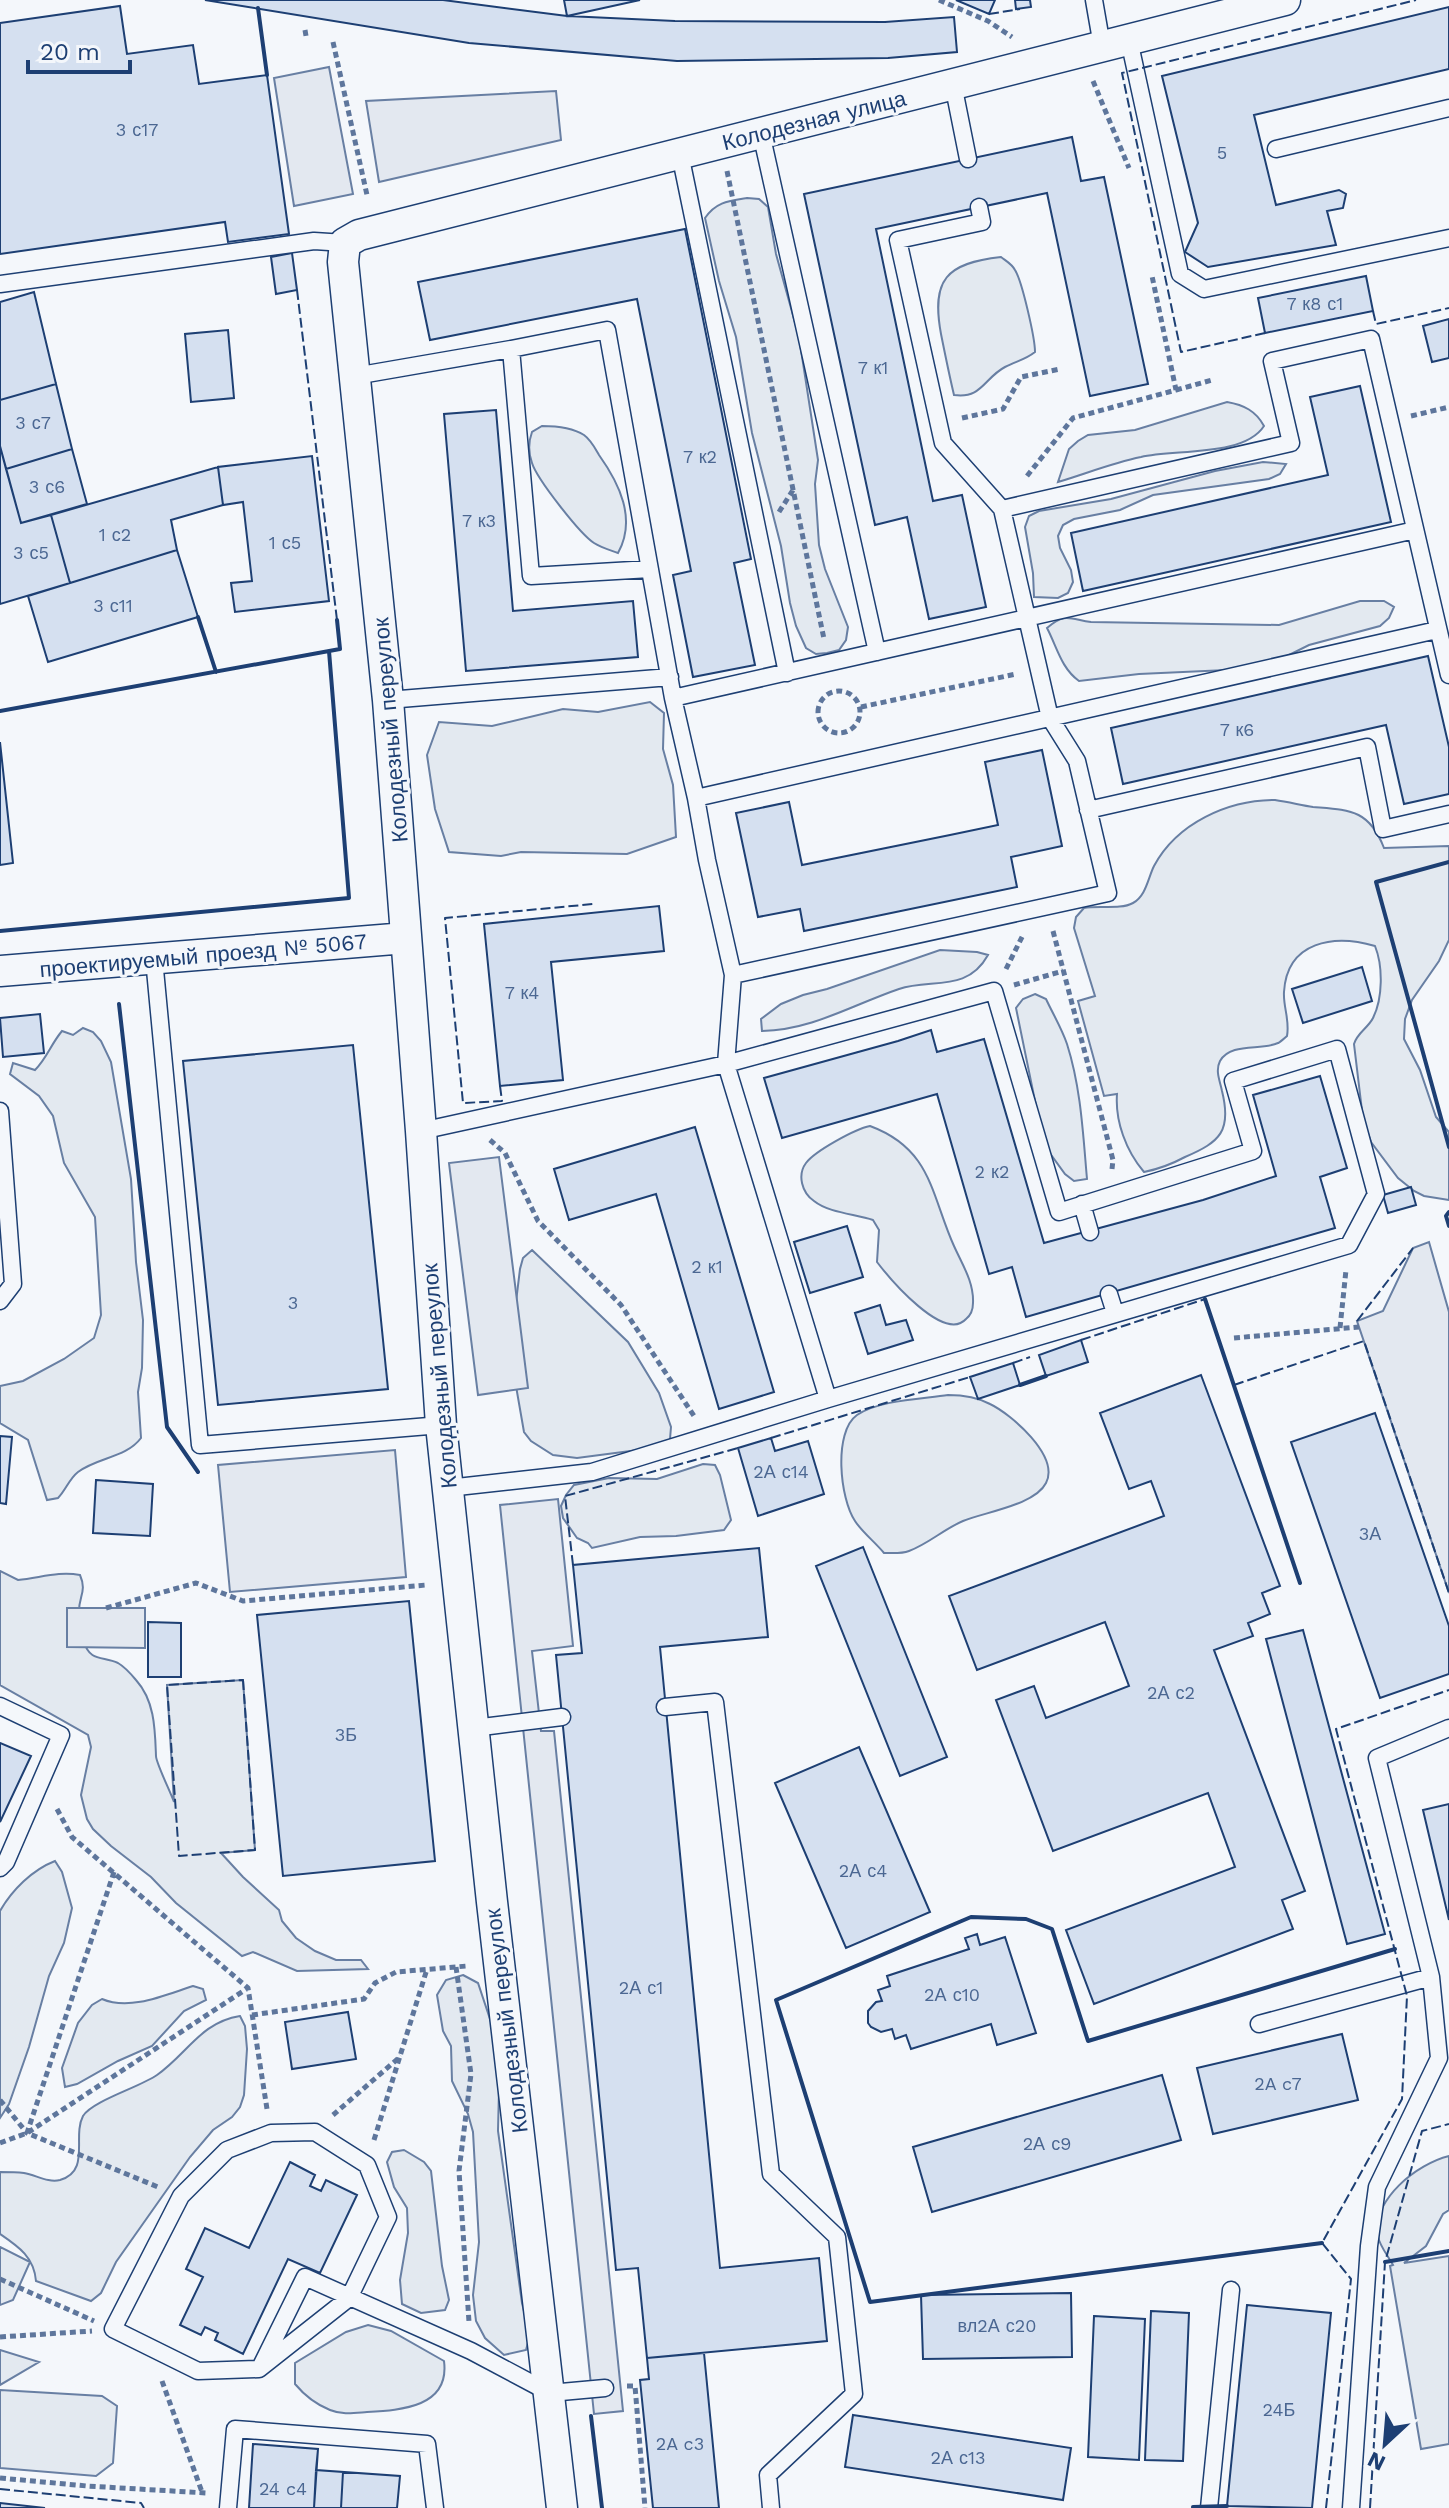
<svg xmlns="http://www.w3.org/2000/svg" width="1449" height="2508" viewBox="0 0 1449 2508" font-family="'Work Sans',sans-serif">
<rect width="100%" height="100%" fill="#f4f7fb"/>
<path fill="#e3e9f0" stroke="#687fa3" stroke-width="2" d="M747 198 759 199 768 207 776 254 799 337 818 460 815 484 819 545 825 569 848 627 846 640 839 650 827 653 816 654 806 648 796 626 790 603 781 546 752 433 736 337 719 281 705 218C716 202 728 201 747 198Z
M1001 257C1006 261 1012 264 1015 270 1022 281 1035 338 1035 352 1025 360 1016 361 1005 367 984 378 982 399 954 395 949 374 945 354 941 334 931 280 946 263 1001 257Z
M1227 402C1244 405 1256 411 1264 426 1244 457 1175 449 1141 457 1112 463 1085 474 1058 482L1069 449 1078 441 1088 435 1135 430Z
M542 426C555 426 573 428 584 435 591 440 595 448 599 455 619 483 637 519 618 553 610 550 602 548 594 543 580 534 537 479 532 463 528 452 528 443 532 432Z
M1263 462 1286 464 1280 474 1269 479 1153 495 1120 510 1074 519 1063 525 1058 536 1060 548 1071 570 1073 582 1068 593 1058 598 1034 597 1033 573 1025 527 1029 516 1039 511 1111 499 1215 471Z
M1360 601H1384L1394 607 1389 618 1380 626 1309 645 1277 661 1227 670 1139 674 1079 681C1061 668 1057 647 1047 628 1065 612 1070 619 1091 622L1279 625Z
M650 702 664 713 663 749 673 785 676 837 627 854 521 852 501 856 449 852 435 809 427 755 439 722 492 726 563 709 598 712Z
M1275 800C1288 802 1301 805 1313 807 1349 810 1369 809 1384 848L1449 846V940L1439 961 1412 1000 1405 1019 1404 1039 1420 1070 1436 1117 1449 1132V1200L1424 1196 1414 1191 1398 1178 1371 1142 1363 1119 1354 1044C1357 1033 1368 1028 1373 1018 1383 998 1383 966 1375 946 1334 934 1287 941 1284 992 1283 1007 1290 1020 1287 1036 1286 1037 1279 1043 1278 1043 1261 1051 1231 1042 1220 1061 1215 1071 1220 1081 1222 1091 1232 1131 1220 1142 1185 1157 1172 1164 1159 1169 1144 1172 1126 1151 1115 1121 1117 1094L1104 1096 1078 1001 1095 996 1074 928 1076 917 1084 908C1099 905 1120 910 1133 903 1146 896 1148 878 1154 866 1177 823 1228 800 1275 800Z
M940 950 977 952 988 955C967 993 931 978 899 989 852 1005 812 1030 762 1031L761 1019 781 1004 803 995 827 989Z
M1035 994 1046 999C1053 1014 1062 1029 1067 1044 1081 1088 1083 1134 1087 1179L1074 1181 1065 1174 1044 1145 1016 1008 1023 999Z
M83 1028 93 1032 101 1041 111 1062 131 1179 136 1262 143 1320 142 1368 138 1392 141 1438C126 1458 98 1457 78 1472 69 1479 66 1490 58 1498L47 1500 28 1440 0 1423V1386L23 1381 64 1359 94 1338 101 1315 95 1217 64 1163 53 1116 39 1096 10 1074 13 1063 35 1070C47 1058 51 1044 62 1031L73 1035Z
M870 1126C932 1149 931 1195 954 1246 962 1264 974 1282 973 1303 973 1309 971 1315 966 1319 944 1343 890 1279 877 1262L879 1230 873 1220C855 1214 829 1213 814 1201 802 1193 797 1175 806 1163 815 1151 855 1129 870 1126Z
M532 1250 628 1342 659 1393 671 1427 670 1439 661 1447 577 1458 553 1455 531 1441 524 1432 513 1369 511 1343 520 1269 523 1258Z
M948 1395C962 1395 977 1397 990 1404 1011 1414 1060 1456 1046 1483 1035 1505 985 1512 963 1521 944 1529 928 1544 909 1551 901 1554 893 1553 884 1553 875 1542 862 1532 855 1521 840 1499 833 1432 857 1415 879 1400 921 1399 948 1395Z
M703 1464 715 1465 720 1475 731 1520 724 1530 676 1536 640 1537 592 1548 588 1543 577 1538 563 1518 561 1506 566 1495 574 1485 609 1478 657 1479Z
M0 1571 18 1580C40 1578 58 1571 80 1575 87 1591 79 1596 79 1611 80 1620 81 1633 84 1642 90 1662 103 1656 118 1663 125 1667 131 1674 136 1680 155 1701 155 1730 156 1756 156 1763 171 1793 174 1802L167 1685 243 1680 255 1850 221 1853 243 1877 279 1910 282 1921 296 1938 315 1951 336 1960H361L368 1969 297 1971 253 1952 242 1956 176 1903 151 1877 111 1846 93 1829 87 1819 81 1795 91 1747 88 1735 0 1685Z
M55 1861 62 1872 72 1908 64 1943 49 1976 29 2047 9 2104 0 2118V1911C12 1890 32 1870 55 1861Z
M463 1975 478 1983 500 2049 498 2131 522 2303 530 2335 526 2350 504 2355 485 2338 476 2321 473 2295 479 2242 473 2132 468 2114 452 2081 451 2046 443 2031 437 1995 446 1980Z
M193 1986 203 1989 206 2000 184 2011 152 2046 118 2061 77 2084 65 2087 62 2068 78 2023 92 2005 102 1999C130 2011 165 1995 193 1986Z
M240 2016 245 2026 247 2049 244 2095 240 2107 232 2117 213 2130 190 2157 116 2262 101 2293 91 2301 36 2281C34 2257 19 2247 0 2234V2172C8 2172 16 2172 24 2173 36 2175 48 2183 60 2180 91 2171 72 2137 83 2116 92 2101 140 2087 157 2075 187 2054 201 2022 240 2016Z
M404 2150 424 2162 431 2171 442 2266 449 2300 445 2310 421 2313 402 2304 400 2280 408 2233 407 2208 394 2187 387 2162 392 2152Z
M1449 2156V2210L1443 2214 1426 2246 1404 2263 1449 2256V2444L1421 2449 1390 2266 1393 2265C1388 2256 1379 2245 1378 2236 1372 2199 1417 2164 1449 2156Z
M0 2247 30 2262 13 2300 0 2305Z
M368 2325 391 2331 444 2361C450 2407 402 2410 367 2412 354 2413 342 2415 330 2410 315 2404 305 2396 295 2384V2363L346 2332Z
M0 2350 39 2362 0 2385Z
M0 2390 102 2396 117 2406 113 2463 96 2476 0 2468Z"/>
<path fill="#e3e8f0" stroke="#687fa3" stroke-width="2" d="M329 67 353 194 294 206 274 78Z
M556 91 561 140 379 182 366 101Z
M499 1157 528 1388 478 1395 449 1163Z
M1429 1242 1449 1312V1593L1357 1321 1383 1311 1413 1248Z
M395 1450 406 1577 230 1592 218 1465Z
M558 1499 573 1646 532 1651 541 1731H554L623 2411 594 2414 500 1505Z
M67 1608H145V1648L67 1647Z"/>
<path fill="#d5e0f0" stroke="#1d3f73" stroke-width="2" d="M205 0H443L567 16 675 21 885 22 954 17 957 52 888 58 677 61 469 43Z
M564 0H640L567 16Z
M956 0H995L989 14Z
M1015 0H1030L1031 7 1016 9Z
M120 6 127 54 193 45 199 84 267 75 289 234 228 242 225 222 0 254V23Z
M1449 7V69L1254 115 1276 205 1339 190 1346 194 1343 208 1327 211 1336 245 1208 267 1185 252 1198 223 1162 76Z
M1072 137 1081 181 1104 177 1148 384 1090 396 1047 193 876 229 933 501 962 495 986 607 929 619 907 517 875 525 804 194Z
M685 229 751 559 734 563 755 665 693 677 673 575 691 571 637 299 430 340 418 282Z
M292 253 297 290 276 294 271 257Z
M1366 276 1373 311 1265 333 1258 298Z
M34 292 56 384 0 400V302Z
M1449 319V358L1432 362 1423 326Z
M228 330 234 398 191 402 185 334Z
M56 384 72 449 6 469 0 446V400Z
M1360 386 1391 522 1083 591 1071 533 1328 475 1310 397Z
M496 410 513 611 633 601 638 657 466 671 444 414Z
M0 446 21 523 51 515 70 583 0 604Z
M72 449 87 504 21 523 6 469Z
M312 456 329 601 235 612 231 583 252 581 243 502 223 505 218 467Z
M218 467 223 505 171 520 177 550 70 583 51 515Z
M177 550 198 617 48 662 28 596Z
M1428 656 1449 747V794L1404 804 1386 725 1123 784 1111 728Z
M0 742 13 863 0 865Z
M1042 750 1062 846 1011 857 1017 887 804 931 800 909 758 917 736 813 789 802 802 865 950 835 998 825 985 762Z
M659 906 664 951 551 962 563 1080 500 1086 484 924Z
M1362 967 1372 1001 1303 1023 1292 989Z
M40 1014 44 1053 3 1057 0 1018Z
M931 1030 937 1052 984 1039 1044 1243 1203 1200 1276 1176 1253 1095 1320 1076 1347 1168 1320 1177 1335 1228 1026 1317 1012 1267 989 1274 937 1094 782 1138 764 1078 898 1041Z
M353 1045 388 1389 218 1405 183 1061Z
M695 1127 774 1392 719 1409 656 1194 569 1220 554 1169Z
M1411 1187 1416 1205 1388 1213 1383 1195Z
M847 1226 863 1277 810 1293 794 1242Z
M880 1305 886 1325 906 1320 913 1340 868 1354 855 1313Z
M1081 1340 1088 1362 1046 1376 1039 1355Z
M1013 1363 1020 1385 978 1399 970 1377Z
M1201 1375 1280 1586 1262 1593 1270 1614 1248 1623 1253 1636 1214 1650 1305 1891 1282 1900 1293 1929 1094 2004 1066 1930 1235 1867 1208 1793 1053 1851 996 1700 1034 1686 1046 1718 1129 1686 1105 1622 977 1670 949 1596 1164 1516 1151 1481 1129 1489 1100 1413Z
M1375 1413 1449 1626V1674L1380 1698 1291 1442Z
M0 1436 12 1437 6 1504 0 1503Z
M771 1438 775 1451 808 1441 824 1494 758 1516 738 1448Z
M96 1480 153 1484 150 1536 93 1533Z
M863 1547 947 1757 900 1776 816 1566Z
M759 1548 768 1637 660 1647 720 2268 819 2258 827 2341 647 2358 638 2268 616 2270 556 1655 582 1653 573 1565Z
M409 1601 435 1861 283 1876 257 1615Z
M148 1622 181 1623V1677H148Z
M1303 1630 1385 1934 1347 1944 1266 1639Z
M0 1743 31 1756 0 1822Z
M859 1747 930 1912 846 1948 775 1783Z
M1449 1804V1920L1423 1810Z
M977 1934 980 1945 1005 1937 1036 2033 997 2045 991 2024 911 2049 906 2035 895 2039 892 2029 881 2032 871 2027 868 2023V2011L876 2002 882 2001 878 1990 890 1986 887 1976 969 1949 965 1938Z
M348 2012 356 2059 292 2069 285 2022Z
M1342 2034 1358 2100 1213 2134 1197 2068Z
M1162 2075 1181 2140 932 2212 913 2147Z
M290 2162 315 2175 310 2186 321 2191 326 2180 357 2195 320 2273 288 2259 243 2354 215 2340 218 2333 205 2327 201 2335 180 2325 203 2277 186 2269 205 2228 249 2248Z
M1071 2293 1072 2357 923 2359 921 2295Z
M1247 2305 1331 2313 1312 2508 1227 2506Z
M1151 2311 1189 2313 1183 2461 1145 2460Z
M1094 2316 1145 2319 1139 2460 1088 2457Z
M704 2353 719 2508H653L640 2380 649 2379 647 2358Z
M853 2415 1071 2448 1063 2500 845 2467Z
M253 2444 318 2449 316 2470 400 2476 397 2508H249Z
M253 2444 318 2449 314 2508H249Z
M316 2470 343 2472 341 2508H314Z
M343 2472 400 2476 397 2508H341Z
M0 2503 45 2508H0Z"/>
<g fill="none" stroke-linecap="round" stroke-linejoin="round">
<defs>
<path id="lane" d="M1094 0 1102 46
M1129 40 1180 274 1204 289 1449 238
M953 84 968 159
M761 133 877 652
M1276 149 1449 108
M680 154 787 673
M0 284 314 241 345 243
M511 349 531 576 650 569
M355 376 511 349 607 330 673 698 696 798 1437 630
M1002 509 1291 443 1272 361 1371 339 1449 675
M673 698 1415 530
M388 700 670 677
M1088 810 1367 747 1383 829 1449 814
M154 959 200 1445 441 1425
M733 975 1108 893 1077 761 1050 718 1002 509 943 443 898 240 982 222 979 207
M0 1111 13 1284 0 1301
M421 1131 726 1064 828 1399
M1082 1204 1090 1232
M1109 1294 1115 1313
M448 1488 592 1472 828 1399 1349 1245 1376 1194 1337 1049 1233 1081 1253 1151 1059 1212 994 991 726 1064 733 975 707 860 696 798
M0 1706 61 1735 6 1862 0 1868
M665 1707 715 1702 771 2174 837 2237 854 2394 768 2475 771 2508
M474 1728 562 1717
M1259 2024 1431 1977
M315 2132 367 2165 388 2217 349 2298 259 2369 198 2371 113 2329 181 2196 227 2150 271 2133Z
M262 2364 305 2277 471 2351 550 2393 605 2388
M228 2508 235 2429 427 2444 435 2508
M1209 2508 1231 2290
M1351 2508 1369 2246 1377 2187 1439 2058 1431 1977 1377 1758 1449 1728"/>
<path id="street" d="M0 971 406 938
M562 2508 492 1902 441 1425 421 1131 388 700 343 262 345 243 359 235 1285 0"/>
</defs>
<use href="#lane" stroke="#1d3f73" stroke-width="19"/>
<use href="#street" stroke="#1d3f73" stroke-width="33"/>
<path stroke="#5e769c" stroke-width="5" stroke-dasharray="6 4" stroke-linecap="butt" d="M939 0 988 21 1012 37
M305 30 306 36
M333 42 367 195
M1093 81 1129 168
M727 171 824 639
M1176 390 1212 380
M1411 416 1449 407
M962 418 1003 409 1021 377 1060 369
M1027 476 1073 418 1176 390 1152 276
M779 512 793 490
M818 712a21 21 0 1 1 42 0a21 21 0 1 1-42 0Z
M861 707 1016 674
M1053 931 1113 1160 1112 1169
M1006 969 1023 935
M1014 985 1063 971
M490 1140 505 1153 538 1221 621 1305 694 1416
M1340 1328 1346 1270
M1234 1338 1359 1327
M106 1608 196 1583 243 1601 426 1585
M57 1809 72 1837 248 1988 267 2109
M114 1872 27 2133 158 2187
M456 1967 471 2074 459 2171 469 2322
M252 2015 364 1999 375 1983 396 1972 467 1966
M0 2100 27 2133
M333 2115 401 2056
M374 2140 427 1969
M0 2143 27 2133 248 1988
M0 2279 94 2321
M0 2337 92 2331
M162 2381 202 2492
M627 2386H635L645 2508
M0 2478 87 2486 206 2493"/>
<use href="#lane" stroke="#f4f7fb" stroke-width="16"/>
<use href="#street" stroke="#f4f7fb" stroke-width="30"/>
<path stroke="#1d3f73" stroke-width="2" stroke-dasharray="10 4" stroke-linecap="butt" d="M989 14 1020 9
M297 290 337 620
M1373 311 1376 324 1449 308
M1265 333 1181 352 1122 73 1416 0
M500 1086 502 1101 463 1103 445 918 593 904
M1357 1321 1413 1248
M1081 1340 1205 1299
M1013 1363 1030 1357
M1234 1385 1364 1341 1449 1593
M771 1438 970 1377
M573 1565 565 1496 738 1448
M243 1680 255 1850 179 1856 167 1685Z
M0 2489 141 2503 144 2508
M1326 2508 1351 2279 1322 2243 1402 2099 1407 1996 1336 1729 1449 1690
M1370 2508 1385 2262 1422 2131 1449 2124"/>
<path stroke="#1d3f73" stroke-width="4" d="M258 8 267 75
M198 617 216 672
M0 711 340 649 337 620
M1449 862 1376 882 1449 1147
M0 931 349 898 329 651
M119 1004 167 1427 198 1472
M1449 1212 1446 1216 1449 1226
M1205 1299 1300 1583
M1020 1385 1046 1376
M1322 2243 870 2302 776 2000 971 1917 1026 1919 1052 1929 1088 2041 1395 1949
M1385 2262 1449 2251
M591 2416 602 2508
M1193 2507 1227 2506"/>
</g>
<g text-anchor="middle" stroke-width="6" stroke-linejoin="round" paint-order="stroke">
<g font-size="18" fill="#4b6792">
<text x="137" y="136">3 с17</text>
<text x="1222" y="159">5</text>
<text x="1315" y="310">7 к8 с1</text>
<text x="873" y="374">7 к1</text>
<text x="33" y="429">3 с7</text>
<text x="700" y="463">7 к2</text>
<text x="47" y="493">3 с6</text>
<text x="479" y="527">7 к3</text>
<text x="115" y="541">1 с2</text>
<text x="285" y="549">1 с5</text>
<text x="31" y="559">3 с5</text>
<text x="113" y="612">3 с11</text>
<text x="1237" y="736">7 к6</text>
<text x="522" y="999">7 к4</text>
<text x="992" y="1178">2 к2</text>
<text x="707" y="1273">2 к1</text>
<text x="293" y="1309">3</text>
<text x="781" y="1478">2А с14</text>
<text x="1370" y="1540">3А</text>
<text x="1171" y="1699">2А с2</text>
<text x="346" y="1741">3Б</text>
<text x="863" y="1877">2А с4</text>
<text x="641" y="1994">2А с1</text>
<text x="952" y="2001">2А с10</text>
<text x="1278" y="2090">2A c7</text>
<text x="1047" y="2150">2А с9</text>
<text x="997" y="2332">вл2А с20</text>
<text x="1279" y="2416">24Б</text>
<text x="680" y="2450">2A c3</text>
<text x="958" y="2464">2А с13</text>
<text x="283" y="2495">24 c4</text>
</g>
<g font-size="22" fill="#1d3f73" stroke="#f4f7fb">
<text transform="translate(814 120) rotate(-14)" y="8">Колодезная улица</text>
<text transform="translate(390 730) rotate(-95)" y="8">Колодезный переулок</text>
<text transform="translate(203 955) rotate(-5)" y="8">проектируемый проезд № 5067</text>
<text transform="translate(439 1376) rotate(-95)" y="8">Колодезный переулок</text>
<text transform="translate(506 2021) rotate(-97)" y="8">Колодезный переулок</text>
</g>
</g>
<g transform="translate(1385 2444) rotate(206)" stroke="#f4f7fb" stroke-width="6" paint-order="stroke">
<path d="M0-6L14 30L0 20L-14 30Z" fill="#1d3f73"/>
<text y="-12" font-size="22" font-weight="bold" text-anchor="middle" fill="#1d3f73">N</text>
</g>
<path d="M28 60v12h102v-12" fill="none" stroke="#1d3f73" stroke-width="4"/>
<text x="40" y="60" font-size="24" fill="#1d3f73" stroke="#f4f7fb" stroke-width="6" paint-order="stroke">20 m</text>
</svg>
